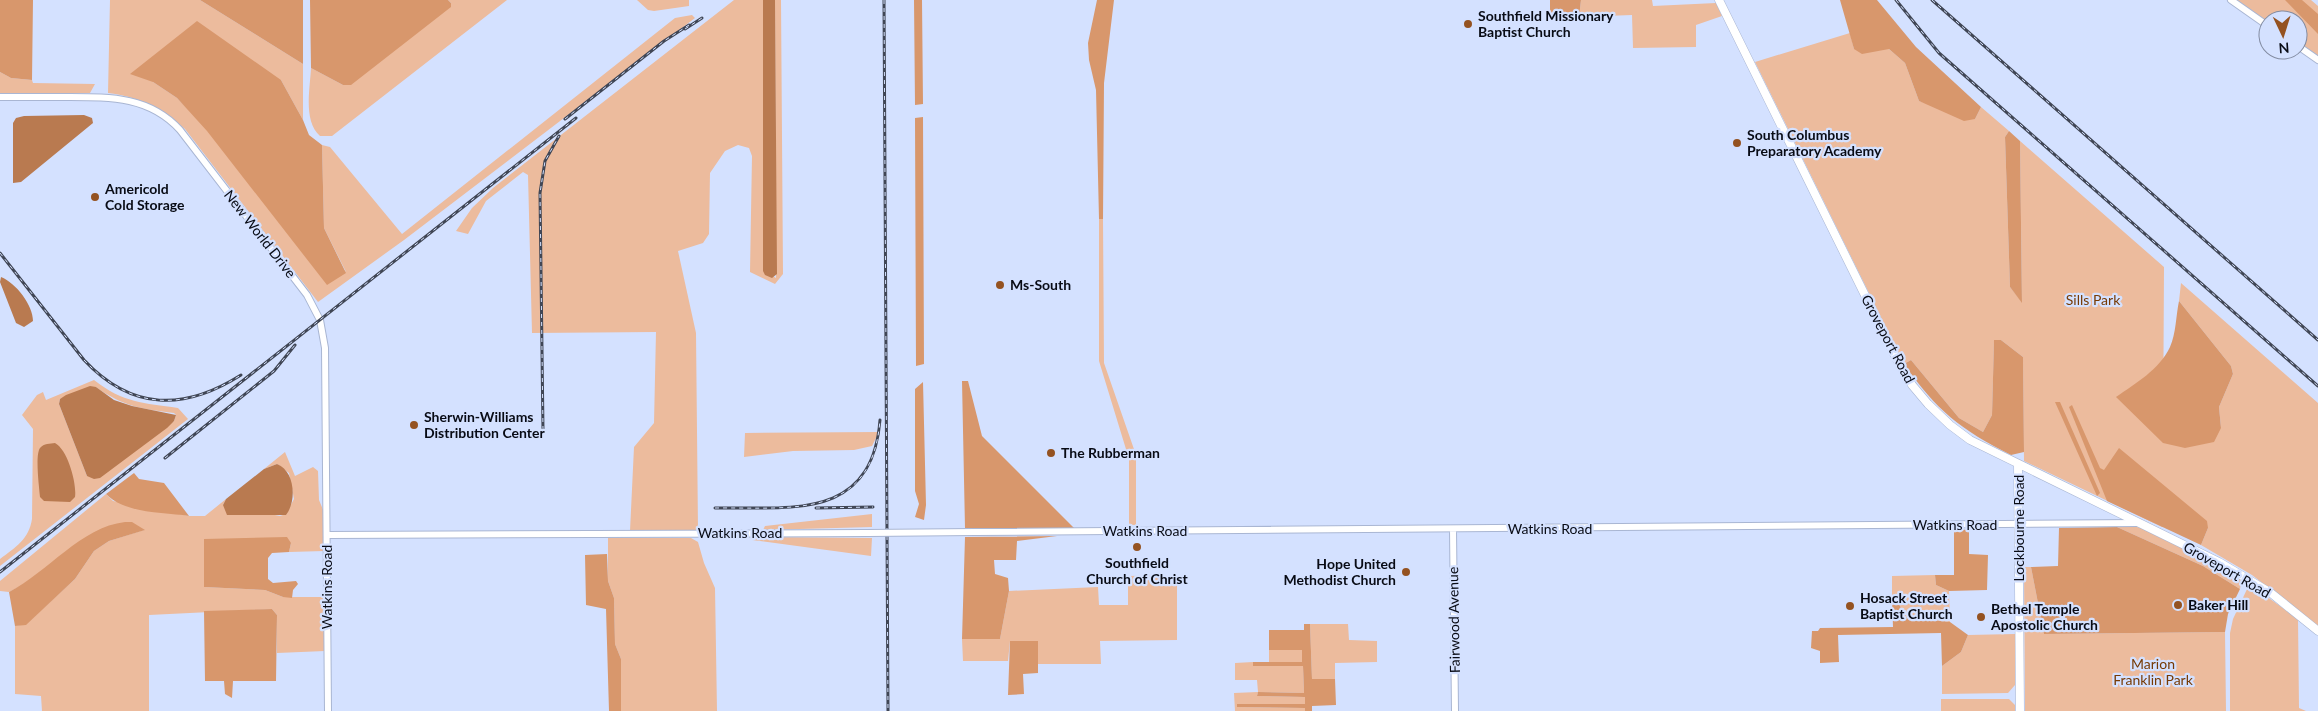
<svg xmlns="http://www.w3.org/2000/svg" width="2318" height="711" viewBox="0 0 2318 711" font-family="Lato,sans-serif">
<rect width="100%" height="100%" fill="#d4e1ff"/>
<path fill="#ecbb9d" fill-rule="evenodd" d="M110 0H200L303 64V120L281 80 153 82 177 98 346 272 324 228 322 145 330 147 402 234 675 18 692 15 695 18 404 240 318 302 185 129C161 108 140 97 108 93Z
M448 0H507L332 136H320C303 121 310 89 311 68L343 85 451 3Z
M637 0H689V6L654 11 648 10Z
M734 0H763V270L776 278 775 0H781L783 274 775 284 750 272 752 156 749 148 738 145 725 151 710 173 709 234 703 243 678 251 696 333 698 530 630 531 634 447 654 423 656 332 532 333 528 175 523 172 486 201 468 234 456 231 472 208 493 188Z
M1581 0H1652L1653 6 1716 3 1722 16 1696 25V47L1633 48 1632 15 1579 17Z
M2236 0H2311L2318 6V56L2298 42V20H2268V22Z
M1850 33 1854 49H1889L1905 63 1919 101 1975 119 1981 107 2009 131 2005 137 2010 287 2022 302 2020 141 2164 267 2163 443 2221 428 2219 407 2233 374 2231 366 2179 301 2181 283 2318 403V626L2252 575 2201 545 2208 528 2162 527 2024 461 2023 357 2001 340 1994 341 1992 415 1983 432 1959 418 1911 360 1904 364 1755 62Z
M0 72 11 78 32 80 33 83 95 84 90 93H0Z
M1099 219H1103L1104 363 1136 455V525H1129V459L1099 361Z
M94 380C123 403 144 403 178 408L188 419 0 566V559C16 547 29 539 32 519L33 429 22 415 37 395 43 392 46 400ZM96 387C122 406 142 409 174 413L176 415 174 421 87 476 59 404 60 399Z
M879 432 872 446 854 450 793 451 744 457 745 433Z
M285 452 295 476 313 467 318 471 319 500 326 517 324 551 289 552 291 543 204 539V587L265 590 283 597H324L325 651 277 653V615L272 609 149 615V711H42L41 696 15 694V626L26 624 75 579 94 551 109 541 144 530 81 541 27 583 9 592 0 591V581L106 494 113 501 189 516H205L226 499 223 505 280 516 286 514 294 499 289 473 277 464 264 469Z
M872 514V527L763 530 765 526Z
M2132 526 2142 528 2242 578 2240 589 2203 566 2117 527Z
M750 537 872 538 871 556 752 540Z
M608 538H691L698 542 704 563 715 588 717 711H621V659L615 644 614 598 608 581Z
M2024 567H2031L2044 634 2225 632 2226 711H2025Z
M1177 575V640L1100 641 1101 664H1038L1037 641H1010L1008 661H963L962 639H1000L1009 591 1098 587 1099 605H1128V576Z
M1935 575 1936 585 1949 591 1950 622 1903 617 1899 602 1892 598V576Z
M2252 586 2298 619 2299 708 2306 711H2230V633L2233 619 2248 587Z
M1310 624H1348L1349 640 1377 641V662L1335 663V679H1312Z
M2015 634V685L2008 693 1942 694V666L1961 652 1968 635Z
M1269 650H1302L1303 662H1269Z
M1253 662V666H1303L1304 693 1258 692 1257 696 1305 697V704H1237V707L1305 708V711H1235L1234 693 1258 692 1257 680H1235V663Z
M1941 699H2009L2015 705V711H1941Z"/>
<path fill="#d8976c" d="M0 0H33L32 80 11 78 0 72Z
M200 0H303V64Z
M310 0H448L451 3V7L351 85H343L311 68Z
M914 0H922L923 104 915 105Z
M1097 0H1114L1104 83 1103 219H1099L1096 90 1089 60 1088 43Z
M1550 0H1581L1579 17 1550 19Z
M1840 0H1877L1916 47 1981 107 1975 119 1964 121 1919 101 1905 63 1889 49 1862 54 1854 49Z
M2285 0H2302L2318 14V34Z
M197 21 281 80 303 120 309 135 322 145 324 228 346 273 327 285 207 131 177 98 153 82 130 74Z
M923 117 924 364 916 366 915 118Z
M2009 131 2020 141 2022 303 2010 287 2005 137Z
M2179 301 2231 366 2233 374 2219 407 2221 428 2214 442 2185 448 2163 443 2116 397C2136 383 2159 370 2170 347 2176 334 2176 315 2179 301Z
M1994 340H2001L2023 357 2024 452 2011 455C1961 430 1936 410 1904 364L1911 360 1959 418 1983 432 1992 415Z
M962 381H968L982 436 1074 528H965Z
M923 382 926 505 924 520 915 517 919 504 915 491V389Z
M2055 402H2060L2100 493 2097 496Z
M2072 405 2100 468 2104 470 2119 448 2207 521 2208 528 2201 545 2107 501 2069 407Z
M134 473 139 479 164 483 189 516C164 512 125 514 106 494Z
M125 522H132L145 530 109 541 94 551 75 579 26 625 15 626 9 592C48 572 81 527 125 522Z
M2117 527 2203 566 2240 589 2228 614 2225 632 2044 634 2031 567 2058 566 2059 528Z
M1954 529 1969 530V554L1988 555 1987 590 1949 591 1936 585 1935 575H1954Z
M1057 536 1017 541 1016 560H994L995 574 1008 578 1009 591 1000 639H962L965 537Z
M287 537 291 543 289 552 272 553 268 558V579L273 583 296 581 298 584 293 590 292 598 283 597 265 590 204 587V539Z
M607 554 608 581 614 598 615 644 621 659V711H609L606 609 586 605 585 555Z
M1892 598 1899 602 1903 617 1950 622 1968 635 1961 652 1942 666 1941 633 1838 635 1839 662 1820 663V651L1811 648 1812 631H1818L1820 628 1893 627Z
M272 609 277 615 276 681H233L232 698 225 694 224 681H205L204 611Z
M1304 624H1310L1312 679H1335L1336 705 1312 706V711H1305V708L1237 707V704H1305V697L1257 696 1258 692 1304 693 1303 666H1253V662H1302V650H1269V630H1304Z
M1010 641H1038V673L1023 674 1024 694 1008 695Z"/>
<path fill="#b97a50" d="M763 0H775L777 274 772 278 765 275 763 271Z
M84 115 92 118 93 123 21 182 13 183V123L16 118 24 116Z
M1 277C16 283 33 305 33 321L24 327 16 323 0 282Z
M90 386 96 387 114 400 132 406 176 415 174 421 167 428 100 478 94 479 87 476 59 404 60 399 66 395Z
M55 443C68 450 77 484 75 497L70 502 44 501 40 497C39 486 35 455 40 448 44 443 50 444 55 443Z
M277 464C295 471 297 501 286 515H227L223 505 226 499 264 469Z"/>
<g fill="none" stroke-linecap="round" stroke-linejoin="round">
<defs>
<path id="minor" d="M2231 0 2268 26
M2298 46 2318 60
M0 97C23 97 47 97 70 97 112 97 150 97 180 130L307 295 320 320 325 348 328 711
M1453 529 1455 711
M975 532 2139 523
M327 535 867 533"/>
<path id="major" d="M1719 0 1898 362 1912 385 1928 404 1950 425 1970 440 2219 562 2271 593 2318 631
M2018 464 2020 711"/>
</defs>
<use href="#minor" stroke="#a9b6d3" stroke-width="8"/>
<use href="#major" stroke="#a9b6d3" stroke-width="9"/>
<use href="#minor" stroke="#fff" stroke-width="6"/>
<use href="#major" stroke="#fff" stroke-width="8"/>
<defs>
<path id="rail" d="M884 0 888 711
M1896 0 1939 53 2318 386
M1932 0 2318 340
M685 29 702 18
M565 119 664 41 689 25
M0 253 84 360C132 411 184 411 241 375
M543 430 540 193 545 161 559 136
M165 458 274 371 295 345
M715 508C791 507 872 521 880 420
M816 508 873 507
M0 572 576 118"/>
</defs>
<use href="#rail" stroke="#404655" stroke-width="3"/>
<use href="#rail" stroke="#d4e1ff" stroke-width="1" stroke-dasharray="4" stroke-linecap="butt"/>
<defs>
<path id="minor-bridge" d="M867 533 975 532"/>
</defs>
<use href="#minor-bridge" stroke="#a9b6d3" stroke-width="8" stroke-linecap="butt"/>
<use href="#minor-bridge" stroke="#fff" stroke-width="6"/>
</g>
<g fill="#945221" stroke="#d4e1ff" stroke-width="2">
<circle cx="1468" cy="24" r="5"/>
<circle cx="1737" cy="143" r="5"/>
<circle cx="95" cy="197" r="5"/>
<circle cx="1000" cy="285" r="5"/>
<circle cx="414" cy="425" r="5"/>
<circle cx="1051" cy="453" r="5"/>
<circle cx="1137" cy="547" r="5"/>
<circle cx="1406" cy="572" r="5"/>
<circle cx="2178" cy="605" r="5"/>
<circle cx="1850" cy="606" r="5"/>
<circle cx="1981" cy="617" r="5"/>
</g>
<g text-anchor="middle" stroke-width="4.5" stroke-linejoin="round" paint-order="stroke">
<g font-size="14" font-weight="bold" fill="#080b15" stroke="#d4e1ff" text-anchor="start">
<text x="1478" y="21">Southfield Missionary<tspan x="1478" dy="16">Baptist Church</tspan></text>
<text x="1747" y="140">South Columbus<tspan x="1747" dy="16">Preparatory Academy</tspan></text>
<text x="105" y="194">Americold<tspan x="105" dy="16">Cold Storage</tspan></text>
<text x="1010" y="290">Ms-South</text>
<text x="424" y="422">Sherwin-Williams<tspan x="424" dy="16">Distribution Center</tspan></text>
<text x="1061" y="458">The Rubberman</text>
<text x="1137" y="568" text-anchor="middle">Southfield<tspan x="1137" dy="16">Church of Christ</tspan></text>
<text x="1396" y="569" text-anchor="end">Hope United<tspan x="1396" dy="16">Methodist Church</tspan></text>
<text x="1860" y="603">Hosack Street<tspan x="1860" dy="16">Baptist Church</tspan></text>
<text x="2188" y="610">Baker Hill</text>
<text x="1991" y="614">Bethel Temple<tspan x="1991" dy="16">Apostolic Church</tspan></text>
</g>
<g font-size="14" fill="#080b15" stroke="#d4e1ff">
<text transform="translate(260 234) rotate(52)" y="5">New World Drive</text>
<text transform="translate(1888 339) rotate(62)" y="5">Groveport Road</text>
<text x="1955" y="530">Watkins Road</text>
<text transform="translate(2019 528) rotate(-90)" y="5">Lockbourne Road</text>
<text x="1550" y="534">Watkins Road</text>
<text x="1145" y="536">Watkins Road</text>
<text x="740" y="538">Watkins Road</text>
<text transform="translate(2227 570) rotate(30)" y="5">Groveport Road</text>
<text transform="translate(327 587) rotate(-90)" y="5">Watkins Road</text>
<text transform="translate(1454 620) rotate(-91)" y="5">Fairwood Avenue</text>
</g>
<g font-size="14" fill="#763a05" stroke="#d4e1ff">
<text x="2093" y="305">Sills Park</text>
<text x="2153" y="669">Marion<tspan x="2153" dy="16">Franklin Park</tspan></text>
</g>
</g>
<g transform="translate(2283 35) rotate(176)"><circle r="24" fill="#d4e1ff" stroke="#828ba1"/>
<path d="M0-4L9 19L0 12L-9 19Z" fill="#945221"/>
<text y="-8" font-size="14" font-weight="bold" text-anchor="middle" fill="#080b15">N</text>
</g>
</svg>
